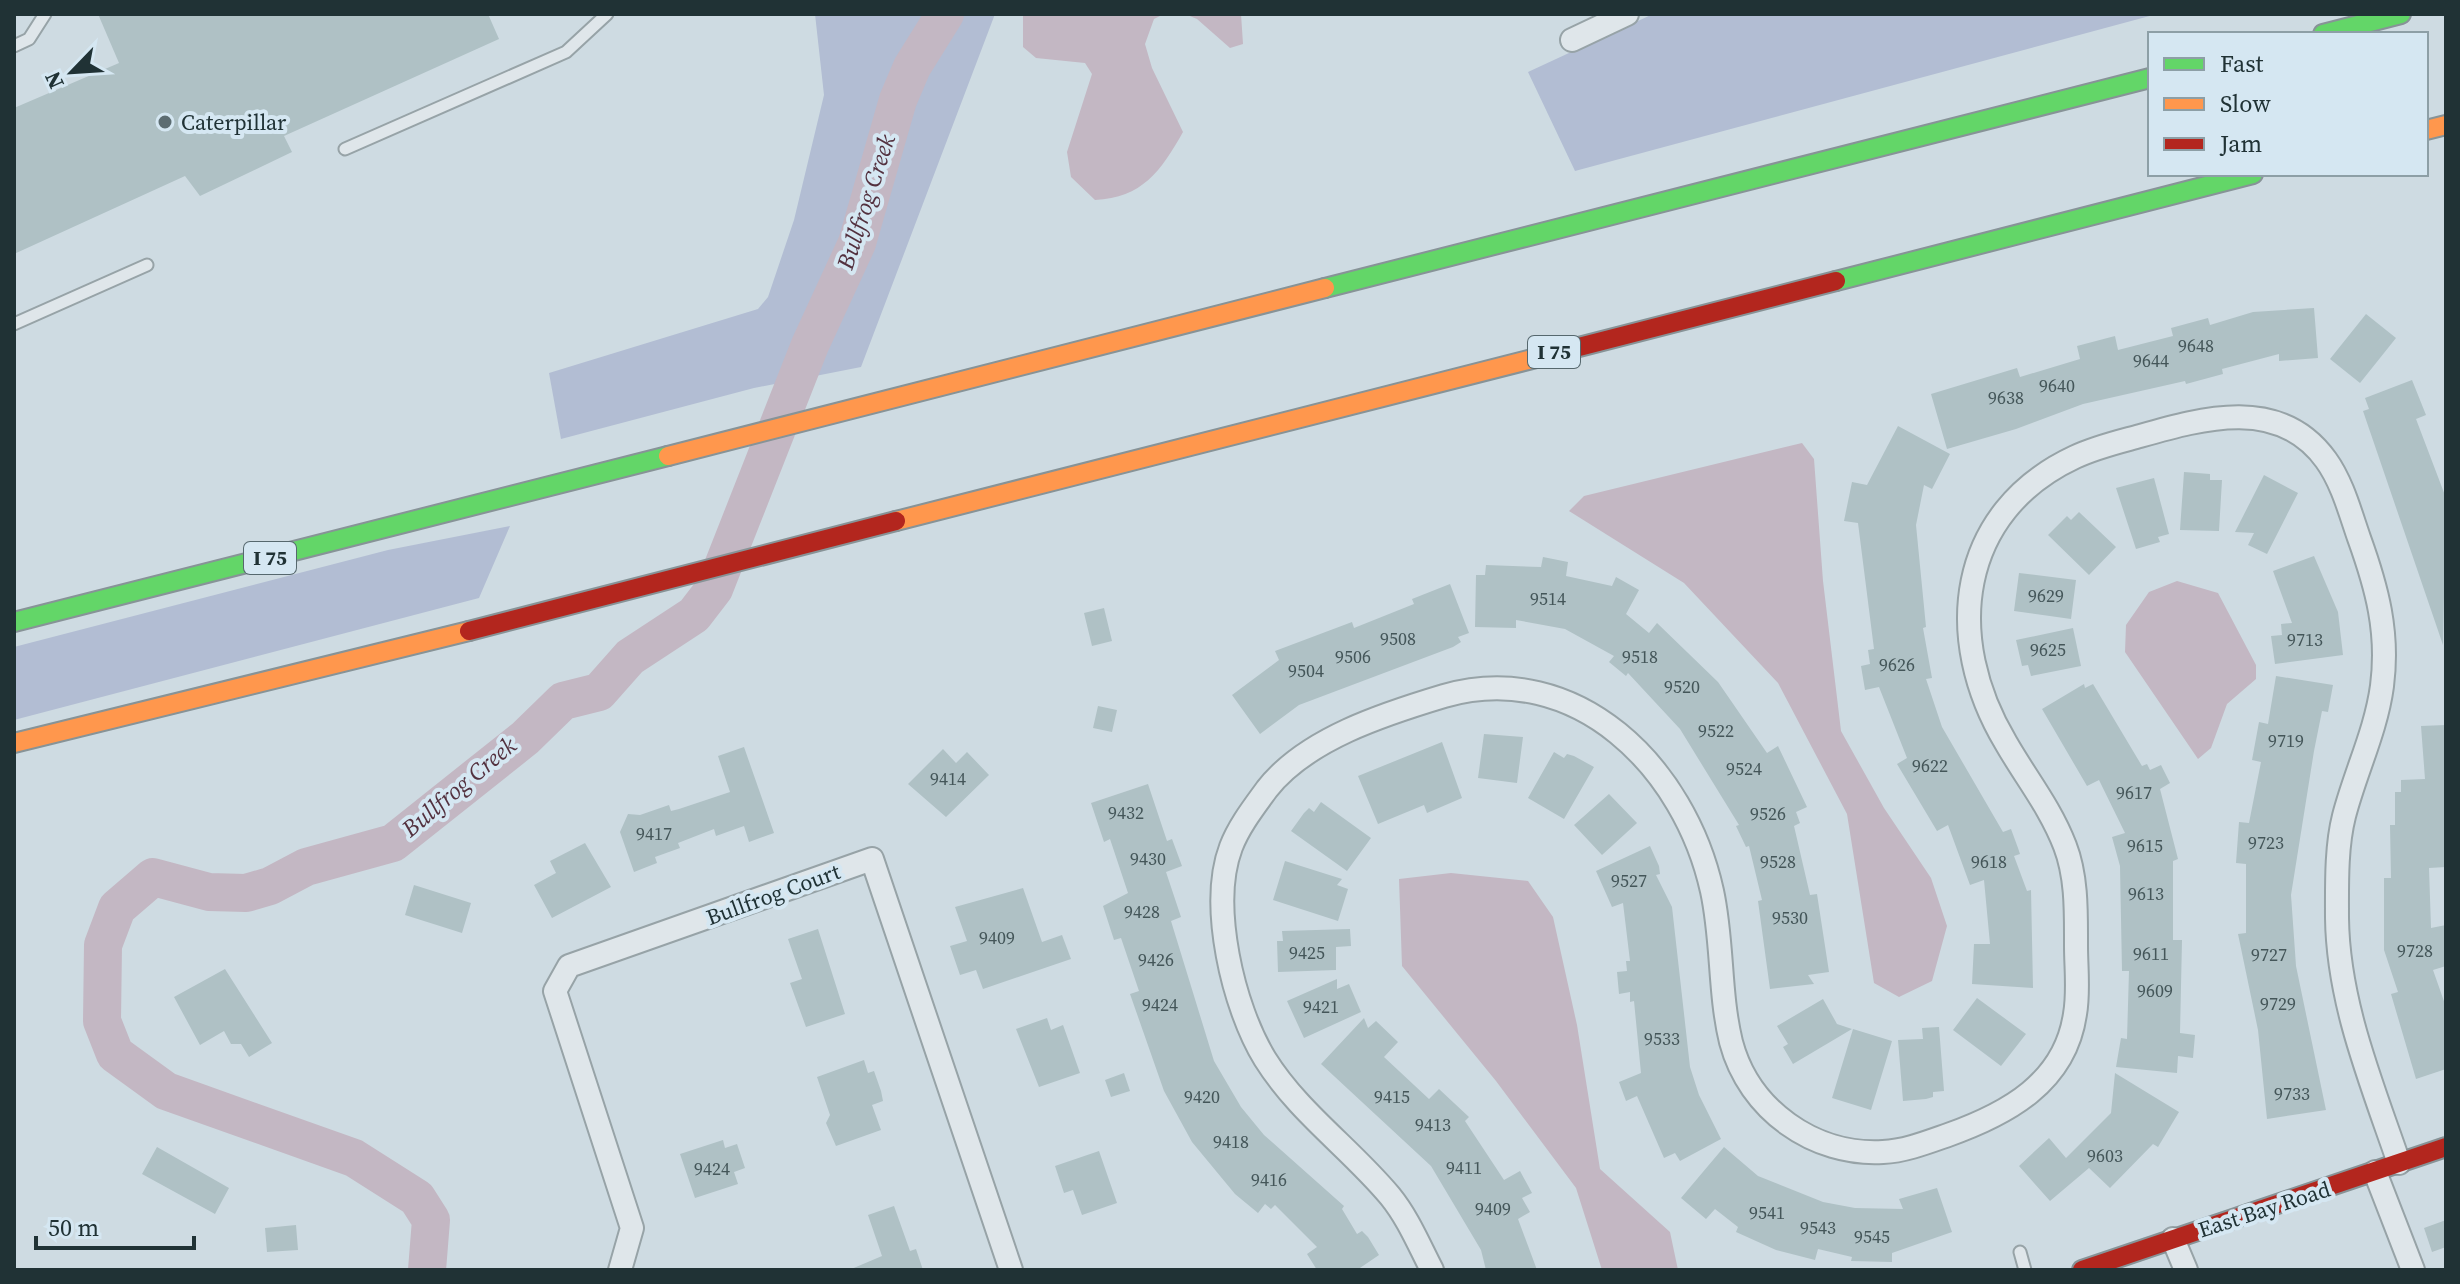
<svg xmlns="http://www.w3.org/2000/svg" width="2460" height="1284" viewBox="0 0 2460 1284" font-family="'Source Serif 4',serif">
<rect width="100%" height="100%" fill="#cedbe2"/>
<path fill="#b2bdd3" d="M815 14H995L861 367 754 388 561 439 549 373 758 309 768 297 794 220 824 95Z
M1653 14H2157L1575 171 1528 72Z
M510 526 479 598 14 720V647L388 550Z"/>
<path fill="#c3b7c3" d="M1164 14 1154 19 1145 44 1152 68 1183 132C1161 171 1142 198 1095 200L1071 177 1067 152 1092 74 1085 63 1036 58 1023 47V15Z
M1185 14H1241L1243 44 1230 48 1197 19Z
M1802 443 1814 459 1823 581 1841 731 1884 808 1931 878 1947 926 1932 981 1899 997 1874 983 1847 814 1778 683 1684 583 1569 511 1584 496Z
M2177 581 2218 593 2256 665V679L2227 704 2211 748 2198 759 2125 652 2126 625 2149 592Z
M1451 873 1528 881 1553 917 1577 1025 1600 1169 1670 1232 1678 1270H1602L1576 1188 1496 1081 1402 966 1399 879Z"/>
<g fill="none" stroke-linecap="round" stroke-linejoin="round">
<path stroke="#c3b7c3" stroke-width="38" d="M427 1270 431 1220 417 1198 354 1158 166 1091 115 1054 102 1021 103 945 117 908 153 877 209 892 246 893 270 886 306 867 393 843 525 738 563 701 599 692 630 657 694 615 714 589 810 345 857 243 898 100 912 67 945 14"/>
</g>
<path fill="#afc1c5" d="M98 14H488L499 39 284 136 292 152 200 196 185 176 14 254V108L119 63Z
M2314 308 2318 358 2279 361V354L2222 369 2223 374 2186 384 2185 381 2083 404 2016 429 1947 449 1931 394 2017 368 2020 377 2080 359 2077 346 2115 336 2118 350 2173 336 2171 328 2208 318 2210 325 2253 312Z
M2366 314 2396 338 2360 383 2330 359Z
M2412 380 2426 415 2416 419 2446 498 2443 645 2363 411 2369 409 2365 398Z
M1898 426 1950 454 1932 489 1924 485 1916 525 1926 627 1923 628 1932 678 1926 679 1942 727 2003 832 2011 829 2018 848 2020 854 2014 856 2027 891 2031 890 2033 988 1972 984 1974 944H1990L1984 880 1970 885 1948 825 1937 831 1897 764 1907 758 1879 687 1865 690 1861 666 1870 664 1868 650 1874 649 1858 523 1844 521 1852 482 1867 485Z
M2184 472 2210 474V480H2222L2219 531 2180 530Z
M2264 475 2298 493 2267 554 2248 545 2254 533 2235 532Z
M2154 478 2169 534 2158 537 2160 542 2136 549 2116 488Z
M2079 512 2116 547 2089 575 2048 535 2067 516 2071 520Z
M2314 556 2338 612 2343 655 2275 664 2271 636 2282 635 2281 624 2292 623 2273 571Z
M1543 557 1568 562 1566 576 1612 586 1616 577 1639 590 1626 614 1649 633 1657 623 1718 682 1767 753 1778 746 1807 807 1796 812 1800 823 1794 826 1810 895 1817 894 1829 972 1808 975 1814 984 1770 989 1758 901 1762 900 1749 846 1746 847 1736 826 1739 825 1680 729 1628 673 1626 676 1609 662 1614 656 1565 629 1516 620V628L1475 627 1476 575H1485L1486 565 1541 567Z
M2019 573 2076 580 2071 619 2014 611Z
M1450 584 1469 633 1458 637 1461 642 1453 647 1299 705 1260 734 1232 695 1279 660 1275 651 1352 622 1354 628 1414 604 1412 599Z
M1104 608 1112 641 1092 646 1084 613Z
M2073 628 2081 666 2031 676 2028 665 2022 666 2016 640Z
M2276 676 2333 685 2328 712 2322 711 2314 751 2291 895 2296 966 2326 1110 2267 1119 2258 1030 2238 934 2246 933V864L2236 863 2239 822 2249 823 2261 762 2252 760 2259 722 2268 724Z
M2084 684 2085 688 2093 684 2142 766 2147 764 2150 770 2161 765 2170 783 2160 789 2178 859 2173 861V940H2182L2180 1033 2195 1035 2193 1058 2178 1056 2177 1073 2116 1067 2121 1038 2127 1039 2129 971H2122L2120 866 2112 837 2125 833 2099 780 2087 786 2042 709Z
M1098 706 1117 710 1112 732 1093 728Z
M2446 725V867L2429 868 2431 928 2446 925V966L2433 970 2446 1007V1069L2416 1079 2391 994 2398 992 2384 950V878H2391L2390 825H2395V792H2401V780L2425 779 2421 726Z
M1484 734 1523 737 1517 783 1478 778Z
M1442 742 1462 798 1427 813 1424 805 1378 824 1358 776Z
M744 747 774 833 749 842 744 826 716 836 714 829 678 843 680 848 655 857 657 863 634 872 620 832 628 814 640 815 669 805 671 811 679 809 730 792 718 756Z
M943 749 956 763 967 752 989 775 946 817 908 784Z
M1554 752 1564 758 1567 754 1574 756 1594 767 1564 819 1528 798Z
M1148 784 1167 841 1172 839 1182 866 1166 872 1181 917 1171 921 1214 1061 1241 1107 1264 1135 1344 1206 1342 1209 1357 1234 1362 1231 1368 1237 1379 1255 1357 1270H1317L1307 1254 1317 1247 1275 1205 1271 1209 1265 1204 1258 1213 1235 1194 1192 1142 1164 1091 1130 994 1139 991 1121 938 1114 940 1103 906 1128 893 1110 839 1104 842 1091 803Z
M1609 794 1637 823 1602 855 1574 825Z
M1321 802 1371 838 1347 871 1291 831 1304 813 1309 808 1314 812Z
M585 843 611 887 552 918 534 885 556 873 550 861Z
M1650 846 1659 866 1660 874 1656 875 1672 907 1690 1067 1699 1095 1721 1139 1680 1161 1675 1153 1664 1158 1637 1096 1626 1101 1619 1082 1641 1073 1634 1001 1630 1002V992L1619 994 1617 972 1627 971 1626 961H1630L1623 903 1612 907 1596 871Z
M1285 861 1342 879 1337 885 1348 889 1338 921 1273 900Z
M414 885 471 903 462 933 405 915Z
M1023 888 1042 942 1062 935 1071 959 983 989 976 970 960 975 950 946 967 941 955 907Z
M818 929 845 1014 806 1027 790 983 802 979 788 939Z
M1350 929 1351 946 1336 947V970L1278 972 1277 941H1283L1282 931Z
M225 969 272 1043 249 1057 241 1044H231L224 1031 200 1045 174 997Z
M1337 979V989L1349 984 1361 1012 1304 1038 1287 1001Z
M1977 998 2026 1034 2001 1066 1953 1030Z
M1823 999 1837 1024 1852 1029 1793 1064 1783 1047 1788 1044 1777 1026Z
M1047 1018 1051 1030 1063 1025 1080 1073 1039 1087 1016 1029Z
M1364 1018 1368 1028 1376 1021 1398 1042 1384 1057 1429 1099 1439 1089 1469 1117 1465 1121 1504 1180 1520 1171 1532 1193 1522 1198 1530 1212 1518 1219 1537 1270H1486L1481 1250 1431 1166 1321 1064Z
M1939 1027 1944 1091 1933 1092V1097L1926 1099 1903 1101 1898 1040 1923 1039 1922 1028Z
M1853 1029 1892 1041 1871 1110 1832 1098Z
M864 1060 868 1073 874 1071 881 1091 883 1101 872 1105 881 1130 836 1146 826 1123 830 1115 817 1077Z
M1124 1073 1130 1091 1111 1097 1105 1080Z
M2115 1073 2179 1112 2158 1147 2153 1144 2110 1188 2089 1168 2050 1201 2019 1166 2049 1138 2066 1158 2111 1113Z
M723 1140 725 1148 737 1144 745 1168 734 1172 738 1184 695 1198 680 1154Z
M157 1147 229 1188 215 1214 142 1174Z
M1724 1147 1758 1176 1823 1202 1855 1208 1903 1209 1899 1199 1937 1188 1952 1232 1892 1253V1262L1851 1261 1852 1257 1818 1249 1815 1260 1776 1250 1736 1232 1738 1227 1715 1209 1706 1219 1681 1198Z
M1099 1151 1117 1203 1082 1215 1073 1190 1064 1193 1055 1166Z
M894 1206 910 1251 916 1249 923 1270H849L882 1256 868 1215Z
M2446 1220V1247L2432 1252 2424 1228Z
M296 1225 298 1250 267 1252 265 1228Z"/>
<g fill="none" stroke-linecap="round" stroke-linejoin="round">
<defs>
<path id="lane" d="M14 46 29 39 45 14
M345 149 566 52 607 14
M14 324 147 265
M2020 1252 2025 1270"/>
<path id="street" d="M1572 40 1627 14
M2375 1172 2413 1270
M2173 1239 2186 1270
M620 1270 632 1228 555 991 569 966 872 859 1011 1270
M1432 1270C1419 1245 1408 1218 1390 1196 1351 1149 1298 1112 1265 1059 1233 1007 1209 905 1231 847 1239 826 1254 807 1267 789 1306 739 1384 714 1444 696 1577 658 1685 768 1712 891 1723 941 1719 993 1731 1042 1749 1110 1814 1156 1883 1152 1905 1151 1928 1142 1948 1135 2007 1114 2065 1083 2075 1014 2079 992 2076 968 2076 946 2076 913 2077 877 2065 846 2050 807 2026 778 2006 743 1943 638 1957 512 2075 457 2096 447 2118 442 2140 436 2203 418 2280 396 2326 460 2342 482 2350 512 2359 538 2377 588 2389 632 2382 686 2376 731 2355 773 2344 816 2336 847 2337 886 2337 918 2338 1003 2372 1084 2399 1163"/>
<path id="fast" d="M2323 34 2401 14
M1836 281 2253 174
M1325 288 2150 78
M14 622 668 456"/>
<path id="slow" d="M2426 130 2446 125
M668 456 1325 288
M896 521 1536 358
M14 743 469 631"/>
<path id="jam" d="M1536 358 1836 281
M469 631 896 521
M2082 1270 2446 1147"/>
</defs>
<use href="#lane" stroke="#97a3a7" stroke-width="15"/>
<use href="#street" stroke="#97a3a7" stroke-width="26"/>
<use href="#fast" stroke="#879397" stroke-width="22"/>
<use href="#slow" stroke="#879397" stroke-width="22"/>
<use href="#jam" stroke="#879397" stroke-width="22"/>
<use href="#lane" stroke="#dfe6ea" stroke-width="11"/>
<use href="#street" stroke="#dfe6ea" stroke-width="22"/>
<use href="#fast" stroke="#63d668" stroke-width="18"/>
<use href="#slow" stroke="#ff974d" stroke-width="18"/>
<use href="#jam" stroke="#b3261e" stroke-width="18"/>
</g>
<circle fill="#5d6d72" stroke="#d5e7f2" stroke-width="3" cx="165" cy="122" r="8"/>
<g text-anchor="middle" stroke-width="8" stroke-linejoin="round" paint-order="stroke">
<g font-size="18" fill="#445659">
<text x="2196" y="352">9648</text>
<text x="2151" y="367">9644</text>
<text x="2057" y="392">9640</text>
<text x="2006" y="404">9638</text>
<text x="2046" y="602">9629</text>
<text x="1548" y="605">9514</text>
<text x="1398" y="645">9508</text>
<text x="2305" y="646">9713</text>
<text x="2048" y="656">9625</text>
<text x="1353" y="663">9506</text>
<text x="1640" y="663">9518</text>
<text x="1897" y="671">9626</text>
<text x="1306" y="677">9504</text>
<text x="1682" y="693">9520</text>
<text x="1716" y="737">9522</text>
<text x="2286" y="747">9719</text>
<text x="1930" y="772">9622</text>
<text x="1744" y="775">9524</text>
<text x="948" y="785">9414</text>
<text x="2134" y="799">9617</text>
<text x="1126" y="819">9432</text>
<text x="1768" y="820">9526</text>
<text x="654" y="840">9417</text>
<text x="2266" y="849">9723</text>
<text x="2145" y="852">9615</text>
<text x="1148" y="865">9430</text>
<text x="1778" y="868">9528</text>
<text x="1989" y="868">9618</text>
<text x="1629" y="887">9527</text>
<text x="2146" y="900">9613</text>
<text x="1142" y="918">9428</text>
<text x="1790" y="924">9530</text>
<text x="997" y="944">9409</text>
<text x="2415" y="957">9728</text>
<text x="1307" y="959">9425</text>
<text x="2151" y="960">9611</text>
<text x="2269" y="961">9727</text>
<text x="1156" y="966">9426</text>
<text x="2155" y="997">9609</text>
<text x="2278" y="1010">9729</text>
<text x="1160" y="1011">9424</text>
<text x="1321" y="1013">9421</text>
<text x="1662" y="1045">9533</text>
<text x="2292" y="1100">9733</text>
<text x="1202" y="1103">9420</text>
<text x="1392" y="1103">9415</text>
<text x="1433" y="1131">9413</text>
<text x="1231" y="1148">9418</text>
<text x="2105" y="1162">9603</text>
<text x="1464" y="1174">9411</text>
<text x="712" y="1175">9424</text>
<text x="1269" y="1186">9416</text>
<text x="1493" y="1215">9409</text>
<text x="1767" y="1219">9541</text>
<text x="1818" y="1234">9543</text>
<text x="1872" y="1243">9545</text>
</g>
<g fill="#d5e7f2" stroke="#56686e" stroke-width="2">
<rect x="1528" y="336" width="52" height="32" rx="6"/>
<rect x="244" y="542" width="52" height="32" rx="6"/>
</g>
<g font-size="20" font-weight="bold" fill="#203235">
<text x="1554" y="359">I 75</text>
<text x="270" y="565">I 75</text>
</g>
<g font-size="22" fill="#203235" stroke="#d5e7f2" text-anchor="start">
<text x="181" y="130">Caterpillar</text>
</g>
<g font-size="22" fill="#203235" stroke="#d5e7f2">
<text transform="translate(773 894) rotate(-20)" y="8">Bullfrog Court</text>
<text transform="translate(2264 1209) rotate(-18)" y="8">East Bay Road</text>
</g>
<g font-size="24" font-style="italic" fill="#53313f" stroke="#d5e7f2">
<text transform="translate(866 202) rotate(-72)" y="8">Bullfrog Creek</text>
<text transform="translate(459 787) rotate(-40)" y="8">Bullfrog Creek</text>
</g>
</g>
<rect width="2460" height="1284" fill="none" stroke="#203235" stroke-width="32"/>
<rect x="2148" y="32" width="280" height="144" fill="#d5e7f2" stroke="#8d9fa6" stroke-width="2"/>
<rect x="2164" y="58" width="40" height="12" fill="#63d668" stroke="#8d9fa6" stroke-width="2"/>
<text x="2220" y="72" font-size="24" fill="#203235">Fast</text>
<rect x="2164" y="98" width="40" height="12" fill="#ff974d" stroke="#8d9fa6" stroke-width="2"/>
<text x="2220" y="112" font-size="24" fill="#203235">Slow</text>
<rect x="2164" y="138" width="40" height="12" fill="#b3261e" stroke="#8d9fa6" stroke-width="2"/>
<text x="2220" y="152" font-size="24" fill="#203235">Jam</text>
<g transform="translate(72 72) rotate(245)" stroke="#d5e7f2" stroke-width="6" paint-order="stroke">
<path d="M0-6L14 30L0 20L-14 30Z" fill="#203235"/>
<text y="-12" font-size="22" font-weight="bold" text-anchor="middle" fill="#203235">N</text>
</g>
<path d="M36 1236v12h158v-12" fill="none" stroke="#203235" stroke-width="4"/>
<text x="48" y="1236" font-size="24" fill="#203235" stroke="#d5e7f2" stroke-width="6" paint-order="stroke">50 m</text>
</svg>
